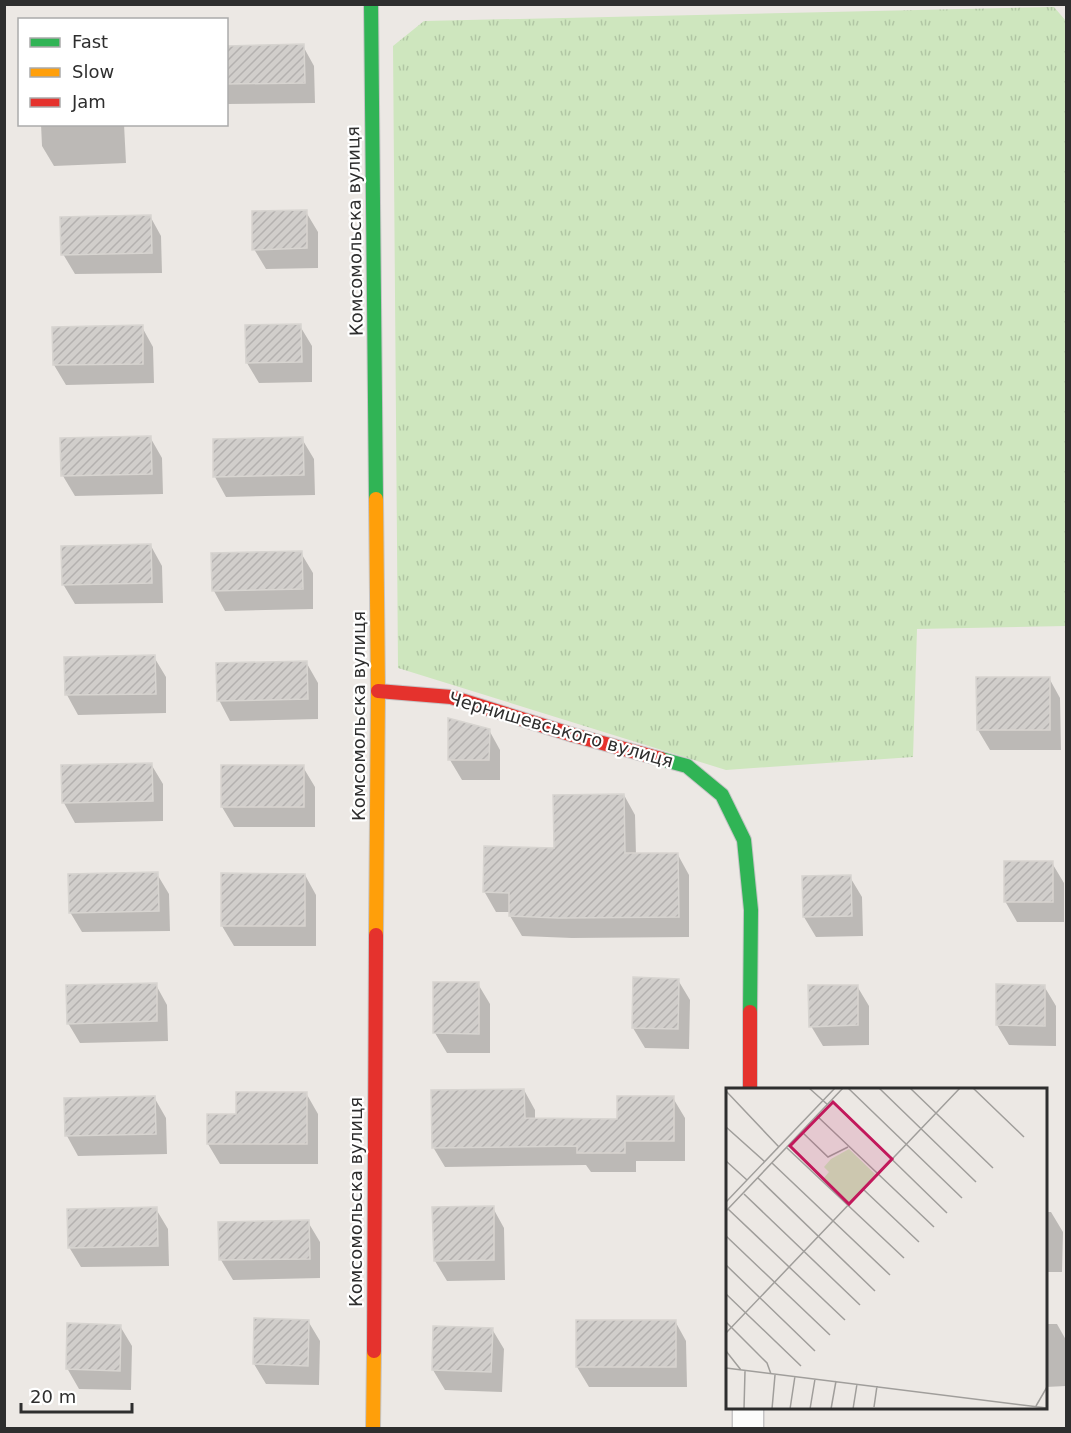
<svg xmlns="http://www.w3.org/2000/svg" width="1071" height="1433" viewBox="0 0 1071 1433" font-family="'DejaVu Sans',sans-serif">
<defs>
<pattern id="grass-tufts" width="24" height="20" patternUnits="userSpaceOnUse" patternTransform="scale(1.5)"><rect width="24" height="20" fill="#cee6be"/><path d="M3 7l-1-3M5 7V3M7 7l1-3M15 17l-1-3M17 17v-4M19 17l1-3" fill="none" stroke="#b1c6a4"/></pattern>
<pattern id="building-hatch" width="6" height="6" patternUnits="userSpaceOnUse" patternTransform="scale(1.5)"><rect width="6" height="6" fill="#d1cecb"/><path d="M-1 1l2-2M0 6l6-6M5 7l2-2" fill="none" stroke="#b4b1af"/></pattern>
</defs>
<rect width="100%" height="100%" fill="#ece8e4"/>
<path fill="url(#grass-tufts)" d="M1054 7 1066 21V626L917 629 913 757 726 770 398 668 393 46 424 21Z"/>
<path fill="#0003" d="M303 46 314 66 315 103 227 104 226 47Z
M41 124H124L126 163 54 166 42 146Z
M306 212 318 232V268L266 269 254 249Z
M150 216 161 236 162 273 75 274 63 254Z
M300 326 312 346V382L259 383 247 363V327Z
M142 327 153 347 154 383 66 385 54 365Z
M150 437 162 458 163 494 75 496 63 476Z
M302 439 314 459 315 495 226 497 215 477Z
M151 546 162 566 163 603 75 604 63 584Z
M301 553 313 573V609L225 611 214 591Z
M154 657 166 677V713L78 715 67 695 66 658Z
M306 662 318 683V719L230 721 219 700Z
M1049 678 1060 698 1061 750H990L978 730Z
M489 730 500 750V780H462L450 760Z
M151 764 163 784V821L75 823 64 803Z
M303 767 315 787V827H234L222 807Z
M624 795 635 815 636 855H678L689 875V937L572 938 522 936 510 916V912H496L484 891 556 849Z
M1052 863 1064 883V922H1017L1005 901Z
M157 874 169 894 170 931 82 932 70 912Z
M305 875 316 895V946H234L222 926Z
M850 877 862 897 863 936 816 937 804 917Z
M678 980 690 1000 689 1049 645 1048 633 1028Z
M478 984 490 1004V1053H447L435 1033Z
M156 985 167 1005 168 1041 80 1043 68 1023Z
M857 986 869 1006V1045L823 1046 811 1026Z
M997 986H1044L1056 1006V1046L1009 1045 997 1025Z
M524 1090 535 1110V1120H619L673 1098 685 1118V1161H636V1172H591L586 1165 445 1167 433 1147Z
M306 1093 318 1114V1164H220L208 1144 237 1116Z
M154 1097 166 1118 167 1154 78 1156 67 1136Z
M493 1208 504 1228 505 1280 447 1281 435 1261Z
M156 1209 168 1229 169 1266 81 1267 69 1247Z
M1046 1212H1051L1063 1232 1062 1272H1046Z
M308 1222 320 1242V1278L233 1280 221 1260Z
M308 1321 320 1341 319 1385 266 1384 254 1364Z
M675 1321 686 1341 687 1387H589L577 1367Z
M1046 1324H1057L1066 1340V1386L1046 1387Z
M120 1326 132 1346 131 1390 79 1389 67 1368Z
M492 1329 504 1349 502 1392 445 1390 433 1370Z"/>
<path fill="url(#building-hatch)" stroke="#d7d4d0" stroke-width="1.5" d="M304 44 305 83 226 84V46Z
M307 210V248L252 250V211Z
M151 215 152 253 61 255 60 217Z
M301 324 302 362 246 363 245 325Z
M143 325V364L53 365 52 327Z
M151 436 152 474 61 476 60 438Z
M303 437 304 475 213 477V439Z
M151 544 152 583 62 585 61 546Z
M302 551 303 589 212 591 211 553Z
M155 655 156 694 65 695 64 657Z
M307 661 308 699 217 701 216 663Z
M976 677H1050V730H977Z
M448 718 490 729 489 760H448Z
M152 763 153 801 62 803 61 765Z
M221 765H304V807H221Z
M624 794 625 853H678L679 917 559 918 509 916V893L483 892 484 846 554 848 553 795Z
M1004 861H1053V902H1004Z
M158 872 159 911 69 913 68 874Z
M221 873 305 874V926H221Z
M851 875 852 916 803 917 802 876Z
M633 977 679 979 678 1029 632 1028Z
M433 982H479V1034L433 1033Z
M157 983V1021L67 1024 66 985Z
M996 984 1045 985V1026L996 1025Z
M808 985H858V1025L809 1027Z
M524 1089 525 1118 617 1119V1096H674V1141H625V1153H577V1146L432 1148 431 1090Z
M236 1092H307V1144H207V1114H236Z
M155 1096 156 1134 65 1136 64 1098Z
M494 1206V1260L434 1261 432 1207Z
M157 1207 158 1246 68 1248 67 1209Z
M309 1220 310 1259 219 1260 218 1222Z
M254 1318 309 1320 308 1366 253 1364Z
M576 1320H676V1367H576Z
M67 1323 121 1325 120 1371 66 1369Z
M433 1326 493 1328 491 1372 432 1370Z"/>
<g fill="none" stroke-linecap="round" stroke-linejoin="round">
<defs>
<path id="street" d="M748 1428V1408"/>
<path id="fast" d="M371 4 376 499
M661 759 687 766 722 795 744 840 751 910 750 1012"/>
<path id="slow" d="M376 499 378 691 376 935
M373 1428 374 1351"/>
<path id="jam" d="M378 691 451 697 573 735 661 759
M750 1090V1012
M374 1351 376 935"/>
</defs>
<use href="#street" stroke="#c5c4c5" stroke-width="33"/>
<use href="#fast" stroke="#c5c4c5" stroke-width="16"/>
<use href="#slow" stroke="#c5c4c5" stroke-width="16"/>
<use href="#jam" stroke="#c5c4c5" stroke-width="16"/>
<use href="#street" stroke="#fcfcfb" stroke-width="30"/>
<use href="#fast" stroke="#30b455" stroke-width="14"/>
<use href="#slow" stroke="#ff9f0a" stroke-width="14"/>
<use href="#jam" stroke="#e5322d" stroke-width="14"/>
</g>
<g text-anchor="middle" stroke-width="4.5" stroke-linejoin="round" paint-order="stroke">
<g font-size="18" fill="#2e2e2e" stroke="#fff">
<text transform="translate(355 231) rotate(-91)" y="6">Комсомольска вулиця</text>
<text transform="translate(359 716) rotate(-90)" y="6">Комсомольска вулиця</text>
<text transform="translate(561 730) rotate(16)" y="6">Чернишевського вулиця</text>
<text transform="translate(356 1202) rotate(-90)" y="6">Комсомольска вулиця</text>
</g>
</g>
<g transform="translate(726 1088)">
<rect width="321" height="321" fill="#ece8e4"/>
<path d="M123 61 149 86 124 115 97 91 103 84 98 79 105 71Z" fill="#cee6be"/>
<path fill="none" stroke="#a09e9b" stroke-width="1.5" d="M83 0 102 17M122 0 236 110M153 0 250 94M184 0 267 80M247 0 298 49M0 3 53 59M106 13 221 125M91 28 208 139M0 39 39 74M76 44 102 69 122 59M61 60 178 170M0 73 21 92M46 75 164 187M32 90 149 203M138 102 193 154M18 106 134 217M0 114 109 0M2 121 119 232M0 123 117 0M0 148 104 247M0 177 89 263M0 206 75 278M0 234 41 275 45 286M0 245 234 0M0 263 15 282M0 280 321 320M310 318 321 299M148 319 151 298M18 321 19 283M46 321 49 287M64 321 69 288M84 321 89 291M105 321 110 293M127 321 131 296"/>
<path fill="#c2185b" fill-opacity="0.15" stroke="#c2185b" stroke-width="3" d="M107 14 166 71 123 116 64 58Z"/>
<rect width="321" height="321" fill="none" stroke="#2e2e2e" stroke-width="3"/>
</g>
<rect width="1071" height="1433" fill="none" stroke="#2e2e2e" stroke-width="12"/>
<rect x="18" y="18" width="210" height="108" fill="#ffffff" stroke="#ababab" stroke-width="1.5"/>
<rect x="30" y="38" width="30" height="9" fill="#30b455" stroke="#ababab" stroke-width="1.5"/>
<text x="72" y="48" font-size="18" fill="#2e2e2e">Fast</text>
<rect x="30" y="68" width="30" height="9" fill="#ff9f0a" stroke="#ababab" stroke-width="1.5"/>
<text x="72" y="78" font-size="18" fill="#2e2e2e">Slow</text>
<rect x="30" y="98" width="30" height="9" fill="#e5322d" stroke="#ababab" stroke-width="1.5"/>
<text x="72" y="108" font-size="18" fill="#2e2e2e">Jam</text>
<path d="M21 1403v9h111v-9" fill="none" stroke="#2e2e2e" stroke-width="3"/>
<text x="30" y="1403" font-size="18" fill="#2e2e2e" stroke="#ffffff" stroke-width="4.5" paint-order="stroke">20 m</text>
</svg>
